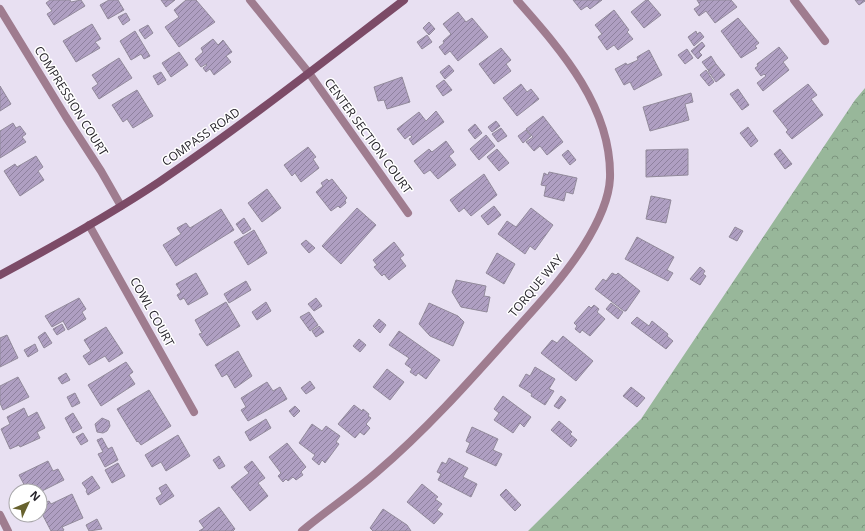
<svg xmlns="http://www.w3.org/2000/svg" width="865" height="531" viewBox="0 0 865 531" font-family="'Open Sans',sans-serif">
<defs>
<pattern id="forest-crowns" width="20" height="18" patternUnits="userSpaceOnUse"><rect width="20" height="18" fill="#98b79a"/><path d="M2 6a3 3 0 1 1 6 0M12 15a3 3 0 1 1 6 0" fill="none" stroke="#7c947e"/></pattern>
<pattern id="building-hatch" width="6" height="6" patternUnits="userSpaceOnUse"><rect width="6" height="6" fill="#af9fc2"/><path d="M-1 1l2-2M0 6l6-6M5 7l2-2" fill="none" stroke="#8e819e"/></pattern>
</defs>
<rect width="100%" height="100%" fill="#e8e0f2"/>
<path fill="url(#forest-crowns)" d="M865 88V531H528L641 419 855 100Z"/>
<path fill="url(#building-hatch)" stroke="#928a9b" d="M50 0H70L71 2 81 0 85 6 54 25 47 14 52 11 46 3Z
M109 0H118L124 10 108 19 100 5Z
M161 0H175L166 7Z
M186 0H196L215 22 179 47 165 27 179 17 174 10Z
M573 0H602L590 9 587 6 581 10Z
M646 0H648L661 15 644 28 631 12Z
M697 0H731L737 7 715 23 706 11 699 16 694 9 700 5Z
M855 0H865V1L859 5Z
M614 10 629 30 627 32 633 39 618 50 614 45 607 50 598 37 602 34 595 25Z
M458 12 466 22 472 18 488 37 458 61 450 51 445 55 439 47 444 43 443 41 451 34 443 24Z
M126 13 130 20 123 25 118 17Z
M738 18 759 43 755 46 757 48 741 58 721 31Z
M429 22 435 29 429 35 423 28Z
M92 24 101 39 95 42 100 48 76 62 63 41Z
M148 25 153 33 145 39 139 30Z
M135 31 150 56 144 59 141 54 131 60 120 41Z
M696 31 697 34 700 32 704 37 694 46 688 37Z
M427 35 432 42 422 49 417 42Z
M213 39 218 45 223 40 232 52 226 56 231 62 214 75 210 69 206 72 203 68 207 65 206 64 201 67 195 59 203 52 201 48Z
M702 42 705 46 699 52 702 55 698 59 691 51Z
M779 47 788 58 783 62 789 70 763 91 757 83 766 76 764 74 761 76 755 68 758 66 757 64Z
M501 48 511 60 506 64 511 71 494 84 479 64Z
M687 49 693 58 685 64 678 55Z
M649 50 662 75 634 90 630 82 624 85 615 69 626 63 627 65 638 60 637 57Z
M179 52 188 65 171 77 162 63Z
M711 56 716 64 708 70 702 62Z
M119 58 132 78 99 99 92 88 98 84 92 75Z
M716 64 725 75 716 82 708 71Z
M449 65 454 71 445 79 440 72Z
M706 70 714 82 709 86 700 75Z
M161 72 166 80 158 85 153 76Z
M402 77 410 102 387 109 384 100 378 101 374 87Z
M444 80 452 90 443 96 436 86Z
M521 84 527 92 531 89 539 99 517 116 503 98Z
M808 84 817 95 811 99 823 115 792 139 786 132 788 130 773 111Z
M0 86 11 104 0 111Z
M738 89 749 105 742 110 730 94Z
M137 90 153 116 133 128 127 119 123 122 112 105Z
M691 93 693 102 685 104 689 120 650 131 643 107Z
M436 111 444 122 413 145 409 139 412 137 410 135 405 139 397 129 419 112 426 121Z
M543 116 563 142 547 155 540 146 534 151 526 142 533 137 526 129Z
M496 121 500 126 492 132 488 127Z
M13 123 16 128 20 126 26 134 22 137 26 142 0 158V131Z
M475 124 482 133 475 139 468 130Z
M748 127 758 141 751 147 740 133Z
M501 128 507 136 498 142 492 134Z
M526 130 531 136 523 143 518 136Z
M486 135 495 146 479 160 470 149Z
M446 141 454 152 449 156 456 165 438 179 430 170 424 174 414 161 429 149 432 152Z
M308 147 316 157 313 159 319 168 301 182 295 173 292 176 284 165Z
M497 149 509 163 499 171 487 157Z
M688 149V175L646 177V150Z
M780 149 792 164 785 169 774 154Z
M568 150 576 160 570 165 562 155Z
M36 156 43 167 38 171 44 180 20 196 4 171 15 164 17 167Z
M549 172 577 178 573 194 566 192 564 201 544 196 546 186 541 185 544 173 548 175Z
M484 174 497 195 471 216 464 208 459 212 450 200Z
M327 179 329 181 332 179 347 198 345 200 346 203 340 208 338 206 331 211 316 192 323 186 321 183Z
M267 189 281 208 262 222 248 203Z
M651 196 671 200 666 223 646 219Z
M494 206 501 215 488 225 481 216Z
M357 208 376 225 341 264 322 246Z
M531 208 553 225 535 250 530 246 525 254 498 234 507 221 516 227Z
M221 209 234 230 176 266 163 245 181 234 177 228 186 223 190 228Z
M244 218 251 229 243 234 236 224Z
M735 227 743 231 737 241 729 237Z
M254 230 267 253 248 265 234 242Z
M637 237 674 257 667 270 673 273 668 281 625 259Z
M306 240 315 248 309 253 301 244Z
M394 242 404 255 400 258 406 266 389 280 384 274 382 276 374 267 377 265 373 260Z
M497 253 515 264 504 284 486 273Z
M700 267 705 271 703 274 706 276 700 285 690 279Z
M196 273 208 294 188 305 184 298 180 300 177 295 181 292 176 284Z
M612 273 616 275 618 273 640 291 626 311H624L595 289 603 279 606 281Z
M456 280 486 286 484 296 490 297 487 312 461 307 452 292Z
M246 281 251 290 229 303 224 294Z
M79 298 86 309 82 312 86 319 68 330 63 321 52 327 45 316Z
M316 298 322 306 314 311 308 304Z
M226 302 240 326 207 346 199 334 202 333 195 320Z
M266 302 271 311 257 320 252 312Z
M429 303 458 316 464 322 453 346 430 336 419 324Z
M611 303 623 312 618 319 606 309Z
M594 305 599 309 597 312 605 319 590 336 582 330 580 333 575 329 577 326 574 323 589 306 591 308Z
M309 312 318 325 310 331 300 317Z
M637 317 649 326 652 321 668 334 667 336 673 341 666 349 631 323Z
M379 319 386 325 380 333 373 326Z
M62 324 65 330 57 335 53 329Z
M319 326 324 332 316 337 312 331Z
M106 327 123 353 109 362 105 356 89 365 83 356 91 351 84 340Z
M399 331 440 360 426 379 418 373 416 376 410 372 412 369 405 364 409 358 389 345Z
M45 332 52 343 44 348 38 337Z
M7 335 18 358 0 367V338Z
M563 336 593 361 576 381 541 353 552 340 557 343Z
M359 339 366 345 360 352 353 346Z
M35 344 38 351 28 357 24 350Z
M238 351 252 376 235 388 227 374 222 377 215 365Z
M126 362 133 372 129 375 135 384 101 406 88 385Z
M535 367 555 379 549 389 554 391 545 405 531 396 532 394 519 386 526 374 530 376Z
M387 369 404 382 390 400 373 387Z
M66 373 70 380 62 384 58 378Z
M18 377 29 397 3 410 0 403V386Z
M310 381 315 388 306 394 301 388Z
M267 382 273 391 280 387 287 399 248 421 241 410 246 407 241 398Z
M631 387 645 398 637 407 623 396Z
M149 390 171 426 141 445 138 441 137 442 117 409Z
M75 393 80 403 72 407 67 397Z
M503 396 531 417 524 427 520 423 513 433 494 420 499 413 494 409Z
M561 396 566 400 559 409 554 406Z
M354 405 362 411 363 409 369 414 368 416 371 418 366 424 370 428 364 435 360 432 355 438 338 424Z
M295 406 300 411 294 417 289 411Z
M24 408 28 417 37 412 45 428 37 432 40 438 20 447 19 445 10 449 1 429 10 424 7 417Z
M73 413 82 428 73 433 65 418Z
M102 418 109 421 110 426 107 431 103 433 97 432 95 424Z
M266 419 271 428 250 441 245 432Z
M559 421 572 432 570 434 577 440 571 447 551 430Z
M312 424 322 431 326 426 340 436 336 442 339 444 325 463 322 460 319 465 312 459 315 455 299 443Z
M472 427 498 439 493 450 502 454 496 466 466 452 470 443 466 441Z
M83 433 88 441 81 445 76 437Z
M178 435 190 456 166 471 161 462 152 467 145 455Z
M102 438 108 449 112 447 118 460 105 467 98 454 103 452 97 440Z
M287 443 306 467 301 472 303 475 296 480 293 477 288 481 286 479 283 482 278 476 281 473 269 457Z
M219 456 225 466 219 469 213 460Z
M449 458 468 468 463 477 477 484 471 497 438 480 441 474 437 472 442 462 446 464Z
M48 461 53 471 58 469 64 480 40 492 32 491 31 488 27 490 19 475Z
M252 461 265 478 258 483 268 496 250 511 231 487 249 473 244 467Z
M118 463 125 476 112 483 105 470Z
M92 476 100 488 88 495 86 491 87 490 82 483Z
M166 484 174 496 160 505 156 498 162 494 159 488Z
M422 484 438 497 435 499 442 504 437 510 443 514 434 524 407 502Z
M506 489 521 505 515 511 500 495Z
M72 494 83 518 62 527 64 530 62 531H51L40 510 44 508 42 504 49 501 51 504Z
M219 507 235 529 233 531H199L204 528 199 521Z
M383 509 407 525 411 531H373L370 528Z
M97 519 102 529 89 531 86 525Z"/>
<g fill="none" stroke-linecap="round" stroke-linejoin="round">
<path stroke="#9f7c8f" stroke-width="8" d="M250 0 309 73 408 213
M794 0 825 41
M0 9 66 117 101 171 121 206
M89 225 194 412
M0 515 8 531
M302 531C326 511 353 493 377 472 425 431 467 384 509 337 534 309 562 280 583 247 595 228 609 201 610 178 612 107 561 50 517 0"/>
<path stroke="#7c4b67" stroke-width="8" d="M0 275C54 246 108 216 159 182 243 125 323 62 404 0"/>
</g>
<g text-anchor="middle" stroke-width="3" stroke-linejoin="round" paint-order="stroke">
<g font-size="12" fill="#26232a" stroke="#fff">
<text transform="translate(71 101) rotate(58)" y="4">COMPRESSION COURT</text>
<text transform="translate(368 136) rotate(54)" y="4">CENTER SECTION COURT</text>
<text transform="translate(201 137) rotate(-35)" y="4">COMPASS ROAD</text>
<text transform="translate(536 286) rotate(-50)" y="4">TORQUE WAY</text>
<text transform="translate(152 312) rotate(61)" y="4">COWL COURT</text>
</g>
</g>
<g transform="translate(28 503) rotate(46)"><circle r="19" fill="#ffffff" stroke="#a8a7aa"/>
<path d="M0-3L7 15L0 10L-7 15Z" fill="#67622e"/>
<text y="-6" font-size="11" font-weight="bold" text-anchor="middle" fill="#26232a">N</text>
</g>
</svg>
